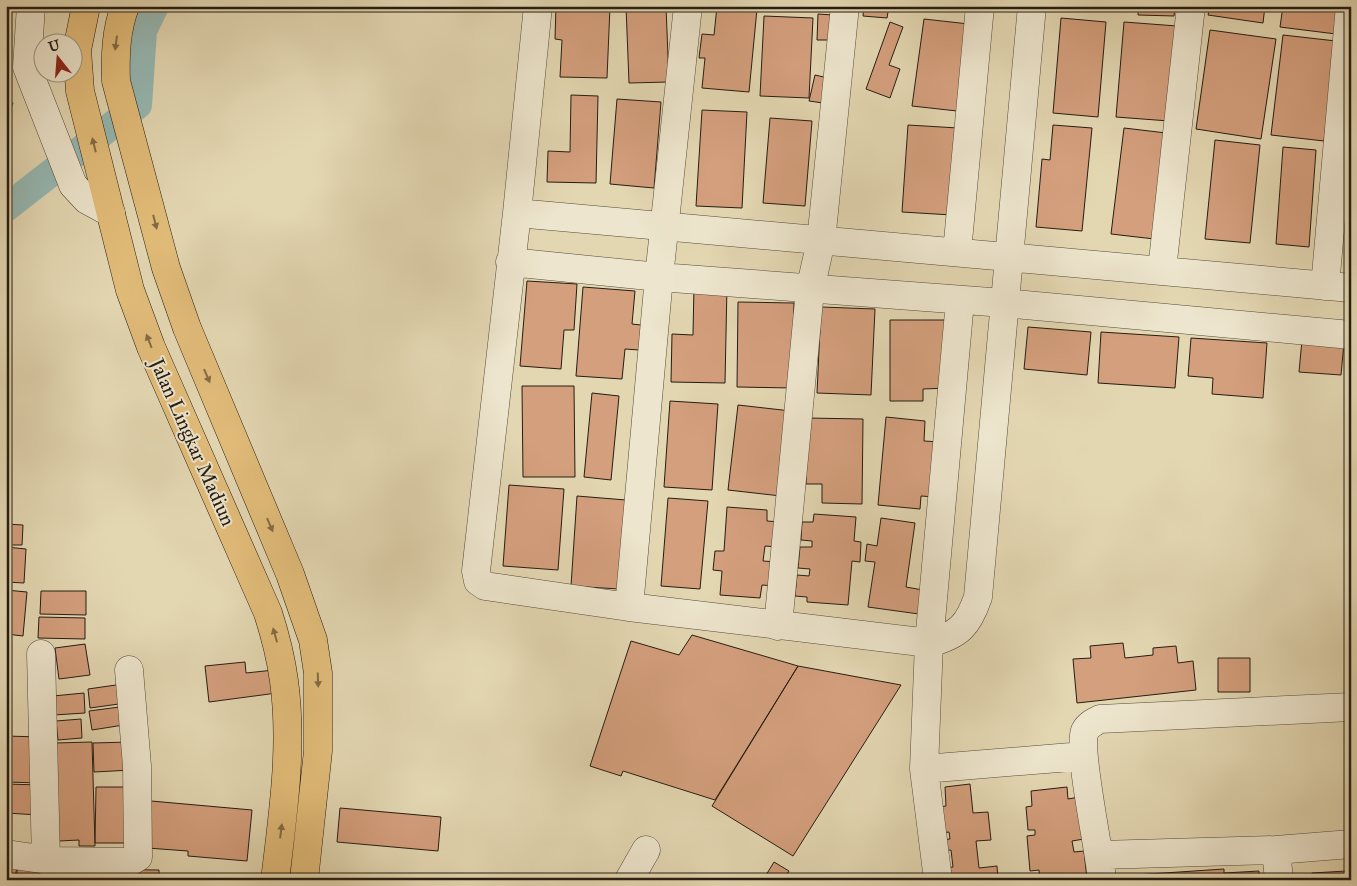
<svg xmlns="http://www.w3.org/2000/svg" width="1357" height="886" viewBox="0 0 1357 886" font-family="'IM FELL Great Primer',serif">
<rect width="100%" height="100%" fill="#e3d7b2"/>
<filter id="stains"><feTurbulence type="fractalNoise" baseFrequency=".004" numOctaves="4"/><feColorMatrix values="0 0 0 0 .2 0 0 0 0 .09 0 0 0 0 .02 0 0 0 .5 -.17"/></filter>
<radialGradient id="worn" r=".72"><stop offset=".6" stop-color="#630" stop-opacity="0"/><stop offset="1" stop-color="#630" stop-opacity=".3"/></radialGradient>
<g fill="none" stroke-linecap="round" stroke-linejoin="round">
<path stroke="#96b8b3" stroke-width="28" d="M6 208 138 105 143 31 155 6"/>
</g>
<path fill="#d49f7d" stroke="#251c13" d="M556 6H610L607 78 560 77 562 40 555 39Z
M626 6H666L669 82 629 83Z
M717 6 757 9 749 92 702 88 705 58H699L702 34 714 35Z
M864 6H889L887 18 863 16Z
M1077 6H1113V10Z
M1138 6H1175L1174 16 1138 15Z
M1210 6H1265L1263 23 1208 15Z
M1283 6H1340L1336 34 1280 27Z
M818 14 833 15 832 40H817Z
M764 16 813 18 809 98 760 96Z
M1061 18 1106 22 1098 117 1053 113Z
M924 19 969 24 957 111 912 106Z
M890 22 903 27 889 65 900 69 890 98 866 89Z
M1124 22 1177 26 1169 121 1116 117Z
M1210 30 1276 39 1261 139 1196 129Z
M1283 35 1336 41 1324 141 1271 135Z
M815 75 828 78 823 103 809 101Z
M571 95 598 96 596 183 547 182 548 151 570 152Z
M617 99 661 102 654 188 610 184Z
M6 100 13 103 6 125Z
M702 110 747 112 742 208 696 206Z
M770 118 812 121 805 206 763 203Z
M908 125 958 128 952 215 902 212Z
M1053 125 1092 128 1082 231 1036 227 1042 159 1050 160Z
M1124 128 1175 134 1163 240 1111 234Z
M1215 140 1260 145 1250 243 1205 239Z
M1283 147 1316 150 1309 247 1276 244Z
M527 281 577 284 574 330H564L561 369 520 366Z
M694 285H727L725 383 671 382 672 334 693 335Z
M583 287 635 291 632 324 641 325 639 350 625 349 622 379 576 376Z
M738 302 794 303 792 388 737 387Z
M821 307 875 309 871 395 817 393Z
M890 320H949V388L923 389V401H890Z
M1028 327 1091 332 1087 375 1024 369Z
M1101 332 1179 337 1175 388 1098 383Z
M1191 338 1267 343 1263 398 1212 394 1213 378 1188 376Z
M1302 340 1344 343 1341 375 1299 372Z
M522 386H574L575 477H523Z
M592 393 619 396 611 480 584 477Z
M670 401 718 404 712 490 664 487Z
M738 405 791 411 781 496 728 490Z
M886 417 925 421 924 441 941 442 935 497 921 496 920 509 878 505Z
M807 418 863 419 862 504 822 503V484H806Z
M509 485 564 489 558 570 503 566Z
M577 496 626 500 619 589 571 586Z
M668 498 708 501 700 589 661 586Z
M727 507 767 510V521L780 522 778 547 765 546 763 561 777 562 775 586 762 585 760 598 720 595 722 571 713 570 715 551H724Z
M814 514 856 517 854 541 861 542 860 562 852 561 848 605 807 602V597L795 596 797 575 809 576 810 569 798 568 800 547H812V541L801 540 802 522H813Z
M881 518 915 523 906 587 923 590 919 614 868 607 875 562 865 561 867 544 877 546Z
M6 524 23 525 22 545H6Z
M6 547 26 549 24 583 6 582Z
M6 590 27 592 23 636 6 634Z
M41 591H86V615L40 614Z
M39 617 85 618V639L38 638Z
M692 635 798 666 715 800 623 771 621 776 590 766 631 641 679 655Z
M1123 643 1125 658 1153 655V648L1176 646 1178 663 1193 661 1196 690 1077 703 1073 659 1091 658 1090 646Z
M85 644 90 675 59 679 55 648Z
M1218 658H1250V692H1218Z
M245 662 246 673 274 670 277 693 209 702 205 666Z
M798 666 901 685 793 856 712 806Z
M123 684 126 703 90 708 88 689Z
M84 693 85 713 54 715 53 696Z
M127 706 130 724 92 730 89 711Z
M81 719 82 738 58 740 56 721Z
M6 736 40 737 39 783 6 782Z
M92 742 95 846H79V840L59 841 55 743Z
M130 742 132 770 94 772 93 743Z
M6 784 40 785 39 815 6 813Z
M970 784 973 813 988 812 991 840 976 841 979 868 997 866 998 880H944L942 868 953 867 951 850 941 851 940 840 950 839 949 832 942 833 939 807 946 806 945 787Z
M96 787H136L135 843H95Z
M1067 787 1068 799 1079 797 1084 839 1072 841 1074 852 1084 851 1087 879 1040 880 1039 870 1030 871 1027 836 1035 835V830H1028L1026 807 1032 806 1031 791Z
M151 801 252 810 247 861 188 856V851L147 848Z
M340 808 441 817 438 851 337 842Z
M6 862 17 864 15 880H6Z
M774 862 789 871 784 880H763Z
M18 864 40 867 38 880H16Z
M1346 868H1351V880H1312V873L1346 871Z
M63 869 159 870V880H62Z
M1224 869V873L1259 871V880H1135L1134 875Z
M162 878H198V880H162Z"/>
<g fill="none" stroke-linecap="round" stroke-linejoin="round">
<defs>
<path id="minor" d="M31 6 27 67 73 185 87 200 111 213
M538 6 517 213 476 571 478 581 485 586 629 607 929 643C959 635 968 626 978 597L1032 6
M517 213 1351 288
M957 252 980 6
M510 262 659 277 1004 303 1351 335
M1162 270 1191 6
M1325 286 1350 6
M629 607 659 277 688 6
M778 626 810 290 821 241 845 6
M41 654 46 860
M924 769 1083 756
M1276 850 1279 880
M6 854 55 861 54 871
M1100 855 1276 850 1351 844
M55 861 130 862 138 857 137 766 129 670
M629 880 646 850
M938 880 924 769 929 643 960 301
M1102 880C1100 852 1077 749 1085 731 1088 725 1094 722 1100 719L1351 707"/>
<path id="major" d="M86 6 77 50 80 91 130 290 151 347 268 613C275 635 281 658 284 681 293 746 283 814 275 880
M125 6C116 31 115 54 116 81L166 268 187 328 290 574 313 640 318 673V751L304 880"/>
</defs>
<use href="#minor" stroke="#544b3b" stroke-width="29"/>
<use href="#major" stroke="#251c13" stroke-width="29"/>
<use href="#minor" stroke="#ede5cd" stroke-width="28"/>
<use href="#major" stroke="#e2bc79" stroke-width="28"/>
</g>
<defs><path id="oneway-solid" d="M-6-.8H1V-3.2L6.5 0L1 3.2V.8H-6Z" transform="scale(1.25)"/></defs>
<g fill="#846c46">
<use href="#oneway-solid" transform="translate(116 43) rotate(98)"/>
<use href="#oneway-solid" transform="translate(94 145) rotate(-104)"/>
<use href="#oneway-solid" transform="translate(155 222) rotate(76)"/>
<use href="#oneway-solid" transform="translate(149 341) rotate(-111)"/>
<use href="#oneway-solid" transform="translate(207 376) rotate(67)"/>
<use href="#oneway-solid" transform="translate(270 525) rotate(67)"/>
<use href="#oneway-solid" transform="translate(275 635) rotate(-106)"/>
<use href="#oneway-solid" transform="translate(318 680) rotate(88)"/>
<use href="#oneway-solid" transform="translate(281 831) rotate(-83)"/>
</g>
<g text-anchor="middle" stroke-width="4" stroke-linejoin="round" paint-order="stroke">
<g font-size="20" fill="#251c13" stroke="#ede5cd">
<text transform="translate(193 442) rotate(66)" y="7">Jalan Lingkar Madiun</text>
</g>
</g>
<rect width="1357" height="886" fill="none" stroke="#e3d7b2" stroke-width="25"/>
<rect x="8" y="8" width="1342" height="871" fill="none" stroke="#251c13" stroke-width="2.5"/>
<rect x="12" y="12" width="1332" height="861" fill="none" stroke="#251c13"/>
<g transform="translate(58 58) rotate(343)"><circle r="24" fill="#ede5cd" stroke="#9d9583"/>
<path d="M0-4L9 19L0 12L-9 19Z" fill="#8f2418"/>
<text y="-8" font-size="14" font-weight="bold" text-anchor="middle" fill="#251c13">U</text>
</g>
<rect width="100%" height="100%" filter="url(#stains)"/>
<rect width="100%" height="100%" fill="url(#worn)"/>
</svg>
